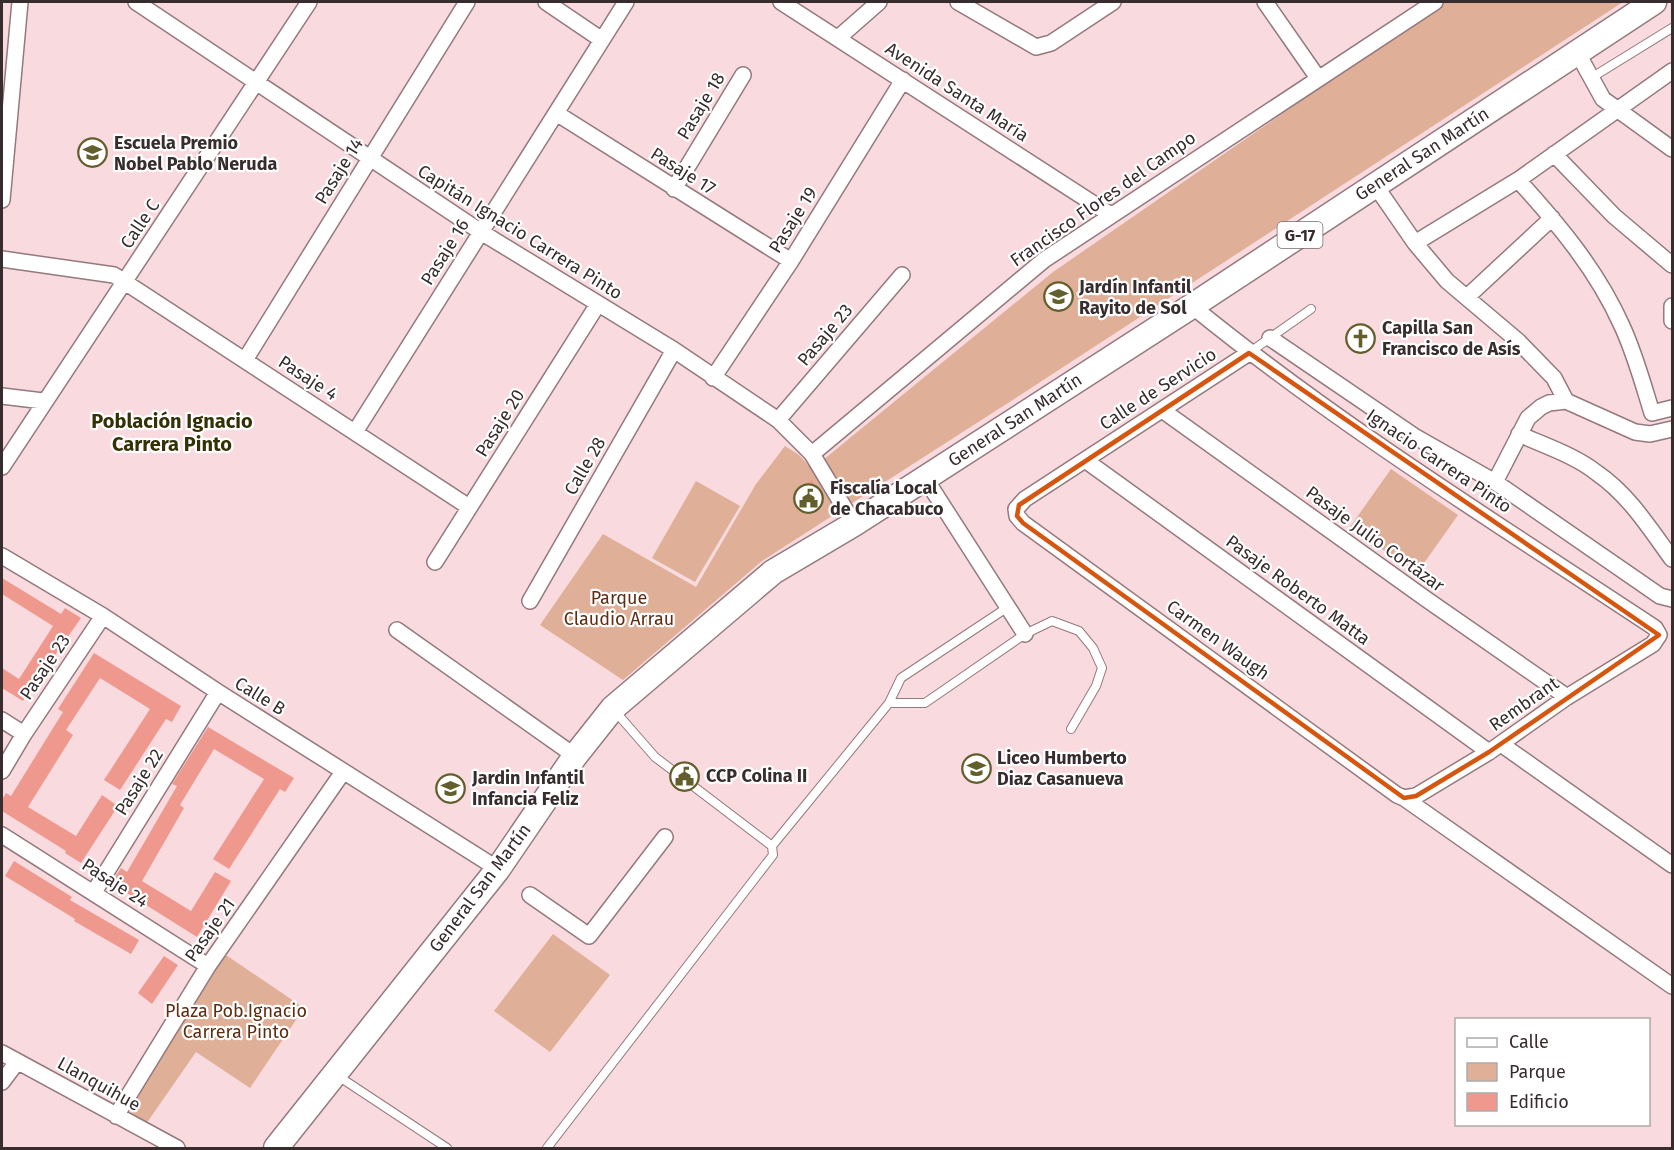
<svg xmlns="http://www.w3.org/2000/svg" width="1674" height="1150" viewBox="0 0 1674 1150" font-family="'Fira Sans',sans-serif">
<rect width="100%" height="100%" fill="#f8dadf"/>
<path fill="#dfaf98" d="M1444 2H1623L1028 390 762 561 623 680 540 625 603 534 696 587 756 484 785 446 799 455 812 469 1053 272Z
M1391 469 1458 515 1417 573 1350 527Z
M696 481 740 506 695 582 652 558Z
M553 934 610 975 550 1052 494 1011Z
M223 953 304 1008 250 1088 196 1052 146 1124 125 1107Z"/>
<path fill="#ef998e" d="M812 480 822 506 807 513 795 490Z
M2 578 61 614 65 608 81 618 44 671 40 669 23 701 2 688V668L19 679 53 626 2 594Z
M94 653 181 706 172 722 166 719 120 790 104 780 150 709 100 678 66 730 73 735 28 807 76 836 102 795 118 806 81 863 65 853 66 851 2 811V800L6 793 11 796 63 712 58 709Z
M208 727 294 778 285 792 280 789 229 869 213 859 264 779 214 749 180 805 184 808 142 881 191 911 215 872 231 881 197 937 111 883 121 868 127 872 177 786 172 784Z
M14 861 72 897 70 900 139 940 131 954 74 921 75 919 5 876Z
M164 956 178 965 152 1004 138 993Z"/>
<g fill="none" stroke-linecap="round" stroke-linejoin="round">
<defs>
<path id="lane" d="M1591 78 1672 28
M1250 352 1311 309
M889 703 901 678 1008 607
M772 846 889 703H925L1025 634 1052 621 1079 631 1093 648 1102 668 1096 686 1071 729
M338 1076 447 1148
M547 1148 773 855 772 846 655 757 614 710"/>
<path id="street" d="M136 2 481 232 674 350 778 420 812 454 854 524
M546 2 602 40
M781 2 1111 215
M958 2 1036 47 1051 43 1113 2
M1265 2 1318 78
M838 38 879 2
M1577 52 1603 99 1672 149
M556 113 791 261
M1554 154 1614 216 1672 265
M1518 180C1559 225 1597 270 1622 326 1635 354 1643 384 1652 413L1672 408
M1375 185 1415 243 1447 281 1518 341 1554 378 1566 401
M674 189 743 75
M2 200 20 2
M1415 243 1518 180 1672 71
M2 259 114 275 469 507
M1467 297 1552 218
M1192 306C1338 425 1498 524 1655 628L1659 635 1653 644 1567 697 1489 752 1416 796 1404 798 1397 795 1023 523 1017 516 1016 509 1025 499 1249 353
M1672 306V321
M1270 338 1414 436 1495 482 1660 596 1672 599
M245 360 467 2
M713 378 791 261 903 80
M2 396 43 401
M1162 410 1426 599 1567 697
M778 420 902 275
M355 432 626 2
M1519 434C1545 446 1574 455 1597 473 1629 495 1650 529 1672 559
M812 454 1044 260 1435 2
M1085 460 1489 752
M2 467 309 2
M925 478 1025 634
M1495 482 1528 418 1541 407 1549 403 1566 401 1635 432 1650 434 1672 429
M2 556 103 616 218 692 498 869
M435 562 598 304
M530 601 674 350
M397 630 575 756
M2 720 24 734
M1501 744 1672 865
M2 771 24 734 103 616
M1404 798 1672 986
M2 835 208 966
M94 892 218 692
M530 895 589 936 665 837
M2 1053 177 1148
M2 1082 17 1062
M116 1116 208 966 343 772"/>
<path id="primary" d="M276 1148 498 869 575 756 613 708 773 572 854 524 1192 306 1654 2"/>
</defs>
<use href="#lane" stroke="#94797d" stroke-width="10"/>
<use href="#street" stroke="#94797d" stroke-width="18"/>
<use href="#primary" stroke="#94797d" stroke-width="27"/>
<use href="#lane" stroke="#fff" stroke-width="8"/>
<use href="#street" stroke="#fff" stroke-width="15"/>
<use href="#primary" stroke="#fff" stroke-width="24"/>
</g>
<path fill="none" stroke="#d6550f" stroke-width="4.5" stroke-linejoin="round" d="M1249 353 1659 635 1489 752 1416 796 1404 798 1023 523 1017 516 1019 505Z"/>
<defs>
<symbol id="school-ring" viewBox="-11 -11 22 22"><circle r="9.5" fill="#fff" stroke="#635f2c" stroke-width="1.5"/><path d="M0-5L7-2L0 1L-7-2ZM-4 1L0 2.5L4 1V4Q0 6-4 4Z" fill="#635f2c"/></symbol>
<symbol id="church-ring" viewBox="-11 -11 22 22"><circle r="9.5" fill="#fff" stroke="#635f2c" stroke-width="1.5"/><path d="M-1.2-6h2.4v3.5h3.3v2.4h-3.3V6h-2.4V-.1h-3.3v-2.4h3.3Z" fill="#635f2c"/></symbol>
<symbol id="civic-ring" viewBox="-11 -11 22 22"><circle r="9.5" fill="#fff" stroke="#635f2c" stroke-width="1.5"/><path d="M-.6-6.5H3V-4.5H.6V-3L4-1V1h2V6H-6V1h2V-1L-.6-3ZM-1.2 2.5V6h2.4V2.5Z" fill="#635f2c"/></symbol>
</defs>
<g fill-rule="evenodd">
<use href="#school-ring" x="76" y="136" width="33" height="33"/>
<use href="#school-ring" x="1042" y="280" width="33" height="33"/>
<use href="#church-ring" x="1344" y="322" width="33" height="33"/>
<use href="#civic-ring" x="792" y="482" width="33" height="33"/>
<use href="#school-ring" x="960" y="752" width="33" height="33"/>
<use href="#civic-ring" x="668" y="760" width="33" height="33"/>
<use href="#school-ring" x="434" y="772" width="33" height="33"/>
</g>
<g text-anchor="middle" stroke-width="4.5" stroke-linejoin="round" paint-order="stroke">
<rect fill="#fff" stroke="#746c6d" stroke-width="1.5" x="1277.5" y="222" width="45" height="26" rx="4.5"/>
<g font-size="16" font-weight="bold" fill="#382d2e">
<text x="1300" y="241">G-17</text>
</g>
<g font-size="18" fill="#382d2e" stroke="#fff">
<text transform="translate(957 92) rotate(33)" y="6">Avenida Santa María</text>
<text transform="translate(701 106) rotate(-59)" y="6">Pasaje 18</text>
<text transform="translate(1422 154) rotate(-33)" y="6">General San Martín</text>
<text transform="translate(339 171) rotate(-58)" y="6">Pasaje 14</text>
<text transform="translate(683 171) rotate(32)" y="6">Pasaje 17</text>
<text transform="translate(1103 199) rotate(-35)" y="6">Francisco Flores del Campo</text>
<text transform="translate(793 220) rotate(-58)" y="6">Pasaje 19</text>
<text transform="translate(140 224) rotate(-56)" y="6">Calle C</text>
<text transform="translate(520 232) rotate(32)" y="6">Capitán Ignacio Carrera Pinto</text>
<text transform="translate(445 252) rotate(-58)" y="6">Pasaje 16</text>
<text transform="translate(825 335) rotate(-50)" y="6">Pasaje 23</text>
<text transform="translate(308 378) rotate(33)" y="6">Pasaje 4</text>
<text transform="translate(1158 389) rotate(-33)" y="6">Calle de Servicio</text>
<text transform="translate(1015 420) rotate(-33)" y="6">General San Martín</text>
<text transform="translate(500 423) rotate(-58)" y="6">Pasaje 20</text>
<text transform="translate(1439 461) rotate(34)" y="6">Ignacio Carrera Pinto</text>
<text transform="translate(585 466) rotate(-60)" y="6">Calle 28</text>
<text transform="translate(1375 539) rotate(36)" y="6">Pasaje Julio Cortázar</text>
<text transform="translate(1298 590) rotate(36)" y="6">Pasaje Roberto Matta</text>
<text transform="translate(1218 640) rotate(36)" y="6">Carmen Waugh</text>
<text transform="translate(45 667) rotate(-56)" y="6">Pasaje 23</text>
<text transform="translate(260 696) rotate(32)" y="6">Calle B</text>
<text transform="translate(1524 704) rotate(-35)" y="6">Rembrant</text>
<text transform="translate(139 782) rotate(-58)" y="6">Pasaje 22</text>
<text transform="translate(115 883) rotate(33)" y="6">Pasaje 24</text>
<text transform="translate(480 888) rotate(-53)" y="6">General San Martín</text>
<text transform="translate(210 930) rotate(-55)" y="6">Pasaje 21</text>
<text transform="translate(99 1084) rotate(29)" y="6">Llanquihue</text>
</g>
<g font-size="18" font-weight="bold" fill="#382d2e" stroke="#fff" text-anchor="start">
<text x="114" y="149">Escuela Premio<tspan x="114" dy="21">Nobel Pablo Neruda</tspan></text>
<text x="1079" y="293">Jardín Infantil<tspan x="1079" dy="21">Rayito de Sol</tspan></text>
<text x="1382" y="334">Capilla San<tspan x="1382" dy="21">Francisco de Asís</tspan></text>
<text x="830" y="494">Fiscalía Local<tspan x="830" dy="21">de Chacabuco</tspan></text>
<text x="997" y="764">Liceo Humberto<tspan x="997" dy="21">Diaz Casanueva</tspan></text>
<text x="706" y="782">CCP Colina II</text>
<text x="472" y="784">Jardin Infantil<tspan x="472" dy="21">Infancia Feliz</tspan></text>
</g>
<g font-size="18" fill="#5e2d12" stroke="#fff">
<text x="619" y="604">Parque<tspan x="619" dy="21">Claudio Arrau</tspan></text>
<text x="236" y="1017">Plaza Pob.Ignacio<tspan x="236" dy="21">Carrera Pinto</tspan></text>
</g>
<g font-size="20" font-weight="bold" fill="#353106" stroke="#fff">
<text x="172" y="428">Población Ignacio<tspan x="172" dy="23">Carrera Pinto</tspan></text>
</g>
</g>
<rect width="1674" height="1150" fill="none" stroke="#382d2e" stroke-width="6"/>
<rect x="1455" y="1018" width="195" height="108" fill="#ffffff" stroke="#afabab" stroke-width="1.5"/>
<rect x="1467" y="1038" width="30" height="9" fill="#ffffff" stroke="#afabab" stroke-width="1.5"/>
<text x="1509" y="1048" font-size="18" fill="#382d2e">Calle</text>
<rect x="1467" y="1063" width="30" height="18" fill="#dfaf98" stroke="#afabab" stroke-width="1.5"/>
<text x="1509" y="1078" font-size="18" fill="#382d2e">Parque</text>
<rect x="1467" y="1093" width="30" height="18" fill="#ef998e" stroke="#afabab" stroke-width="1.5"/>
<text x="1509" y="1108" font-size="18" fill="#382d2e">Edificio</text>
</svg>
